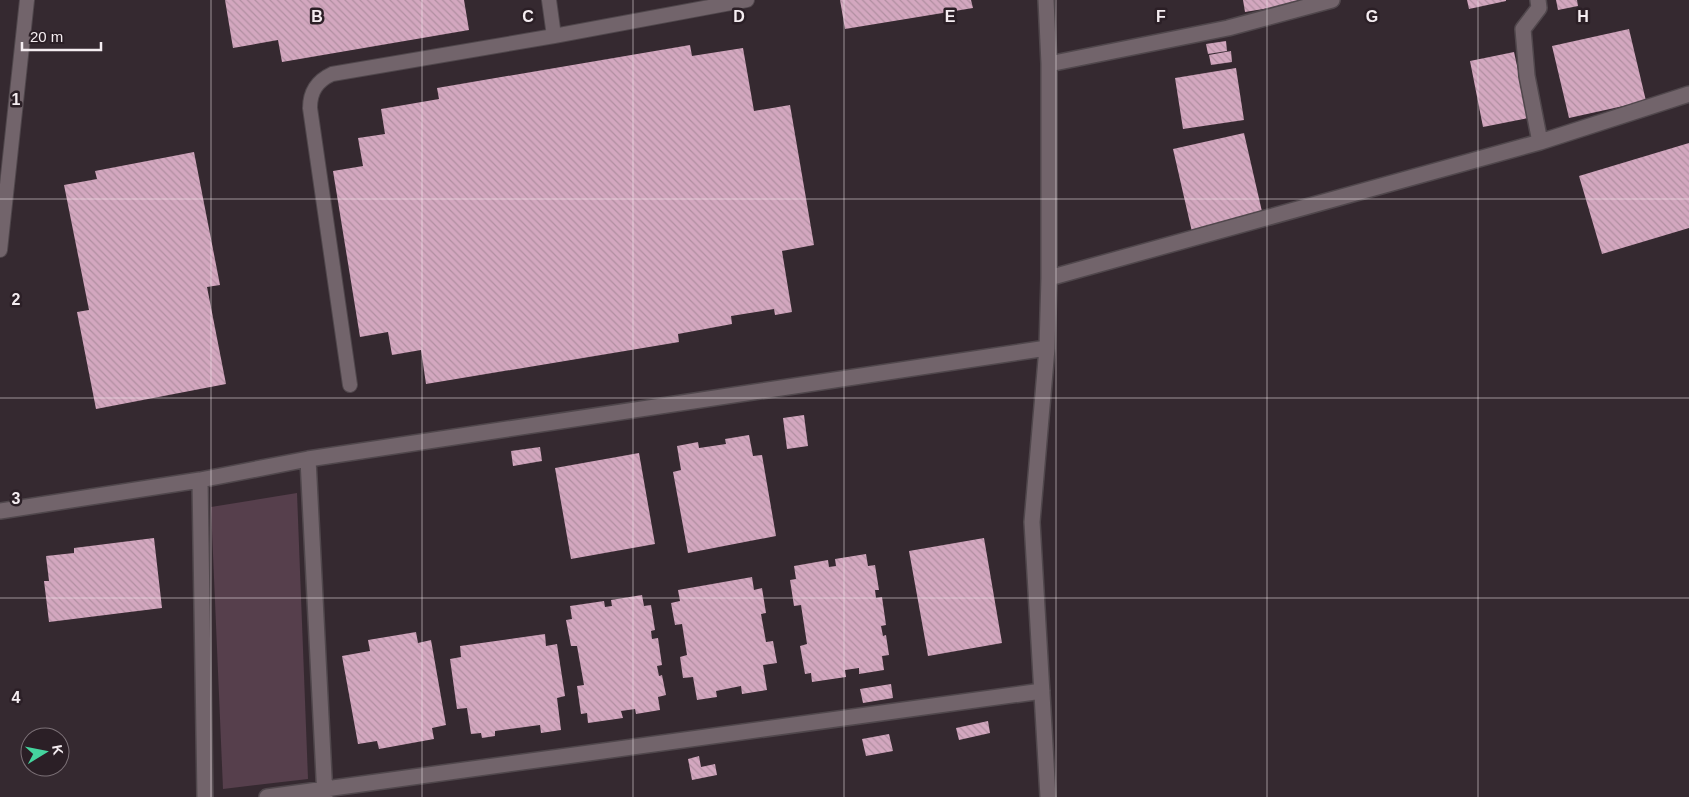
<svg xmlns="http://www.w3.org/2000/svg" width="1689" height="797" viewBox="0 0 1689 797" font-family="Helvetica,sans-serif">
<defs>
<pattern id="building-back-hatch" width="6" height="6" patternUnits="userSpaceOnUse" patternTransform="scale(1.25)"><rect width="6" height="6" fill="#d3a7bf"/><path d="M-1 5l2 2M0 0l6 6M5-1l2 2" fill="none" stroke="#b18fa1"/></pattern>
</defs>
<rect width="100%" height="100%" fill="#352930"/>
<path fill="#563f4c" d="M297 493 308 779 223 789 211 507Z"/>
<path fill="url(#building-back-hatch)" d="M225 0H464L469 30 282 62 278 40 233 48Z
M840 0H971L973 8 845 29Z
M1243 0H1305V2L1245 12Z
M1467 0H1506V1L1469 9Z
M1556 0H1577L1578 6 1558 10Z
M1629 29 1646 101 1569 118 1552 46Z
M1226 41 1227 51 1208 54 1206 44Z
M690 45 692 56 743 48 754 111 790 105 814 245 782 251 792 312 775 315 774 309 731 316 732 324 678 334 679 342 426 384 421 350 392 355 388 332 360 337 333 171 363 166 358 138 385 134 381 109 439 99 437 88Z
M1231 51 1232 62 1211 65 1209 55Z
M1514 52 1521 84 1533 117 1483 127 1470 61Z
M1236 68 1244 120 1183 129 1175 78Z
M1244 133 1263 216 1192 232 1173 149Z
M1689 143V228L1602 254 1579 176Z
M194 152 220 285 207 287 226 384 96 409 77 312 89 310 64 185 97 179 95 171Z
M804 415 808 446 787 449 783 418Z
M749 435 753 456 762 455 776 536 688 553 673 472 681 470 677 446 698 442 699 448 726 444 725 439Z
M540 447 542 461 513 466 511 451Z
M639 453 655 544 571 559 555 468Z
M154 538 162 608 49 622 44 581H49L46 556 74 553V548Z
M984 538 1002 643 928 656 909 551Z
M866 554 868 566 875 565 879 590H875L876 598 882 597 886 625 881 626 883 636 886 635 889 655 882 656 884 670 859 674V668L845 670 846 677 812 682 811 673 805 674 800 646 807 644 801 605 794 606 790 580 796 579 794 566 828 560 829 567 836 566 835 559Z
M752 577 754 590 762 588 766 613 761 614 766 642 773 641 777 663 763 665 767 690 742 694 741 686 716 691 717 697 697 700 693 677 683 678 680 657 687 655 682 624 675 625 671 603 680 601 678 590Z
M642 595 644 606 651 605 655 630 651 631 652 639 658 638 662 665 657 666 659 676 662 675 666 695 658 697 660 710 636 714 635 709 621 711 623 718 588 723 587 713 581 714 577 686 584 685 577 646H571L566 620 572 619 570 606 604 601 605 607 612 606 611 600Z
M416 632 418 643 431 640 446 725 432 728 434 739 379 749 377 741 358 744 342 656 370 651 368 640Z
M545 634 546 646 557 644 565 696 557 698 561 730 541 733 540 725 495 731V736L482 738 481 733 471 734 467 708 457 709 450 659 461 657 460 646Z
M891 684 893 698 863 703 860 689Z
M988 721 990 733 959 740 956 728Z
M889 734 893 751 866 756 862 739Z
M699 756 701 767 715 764 717 775 692 780 688 759Z"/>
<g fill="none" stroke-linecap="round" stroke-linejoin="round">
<defs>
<path id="lane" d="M549 0 554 36
M0 250 27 0
M350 385 310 108C310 91 317 81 332 74L554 36 747 0"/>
<path id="street" d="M1046 0 1049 64V278L1047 348 1032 522 1048 797
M1538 0 1539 8 1523 29 1527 76 1540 142
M1049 64 1228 28 1332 0
M1049 278 1540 142 1689 94
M308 459 325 797
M200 480 205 797
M0 511 200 480 308 459 1047 348
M267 797 1042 691"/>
</defs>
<use href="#lane" stroke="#50474c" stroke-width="16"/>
<use href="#street" stroke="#50474c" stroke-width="18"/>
<use href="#lane" stroke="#72646b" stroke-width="14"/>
<use href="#street" stroke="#72646b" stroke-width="15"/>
</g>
<path fill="none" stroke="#f5edf1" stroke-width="1" stroke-opacity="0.55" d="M211 0V797M422 0V797M633 0V797M844 0V797M1056 0V797M1267 0V797M1478 0V797M0 199H1689M0 398H1689M0 598H1689"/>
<g font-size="16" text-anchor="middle" font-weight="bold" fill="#f5edf1" stroke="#2b1f26" stroke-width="5" stroke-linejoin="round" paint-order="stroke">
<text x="317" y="22">B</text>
<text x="528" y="22">C</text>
<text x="739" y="22">D</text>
<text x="950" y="22">E</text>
<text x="1161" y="22">F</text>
<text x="1372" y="22">G</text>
<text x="1583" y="22">H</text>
<text x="16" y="105">1</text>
<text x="16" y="305">2</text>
<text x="16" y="504">3</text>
<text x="16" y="703">4</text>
</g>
<g transform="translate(45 752) rotate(80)"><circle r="24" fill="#2b1f26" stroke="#7c7177"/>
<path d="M0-4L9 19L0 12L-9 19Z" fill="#45d49e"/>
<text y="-8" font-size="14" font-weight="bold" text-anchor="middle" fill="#f5edf1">K</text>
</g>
<path d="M22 42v8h79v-8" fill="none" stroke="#f5edf1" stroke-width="2.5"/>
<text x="30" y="42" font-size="15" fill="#f5edf1" stroke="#2b1f26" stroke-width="4" paint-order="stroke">20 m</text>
</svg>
